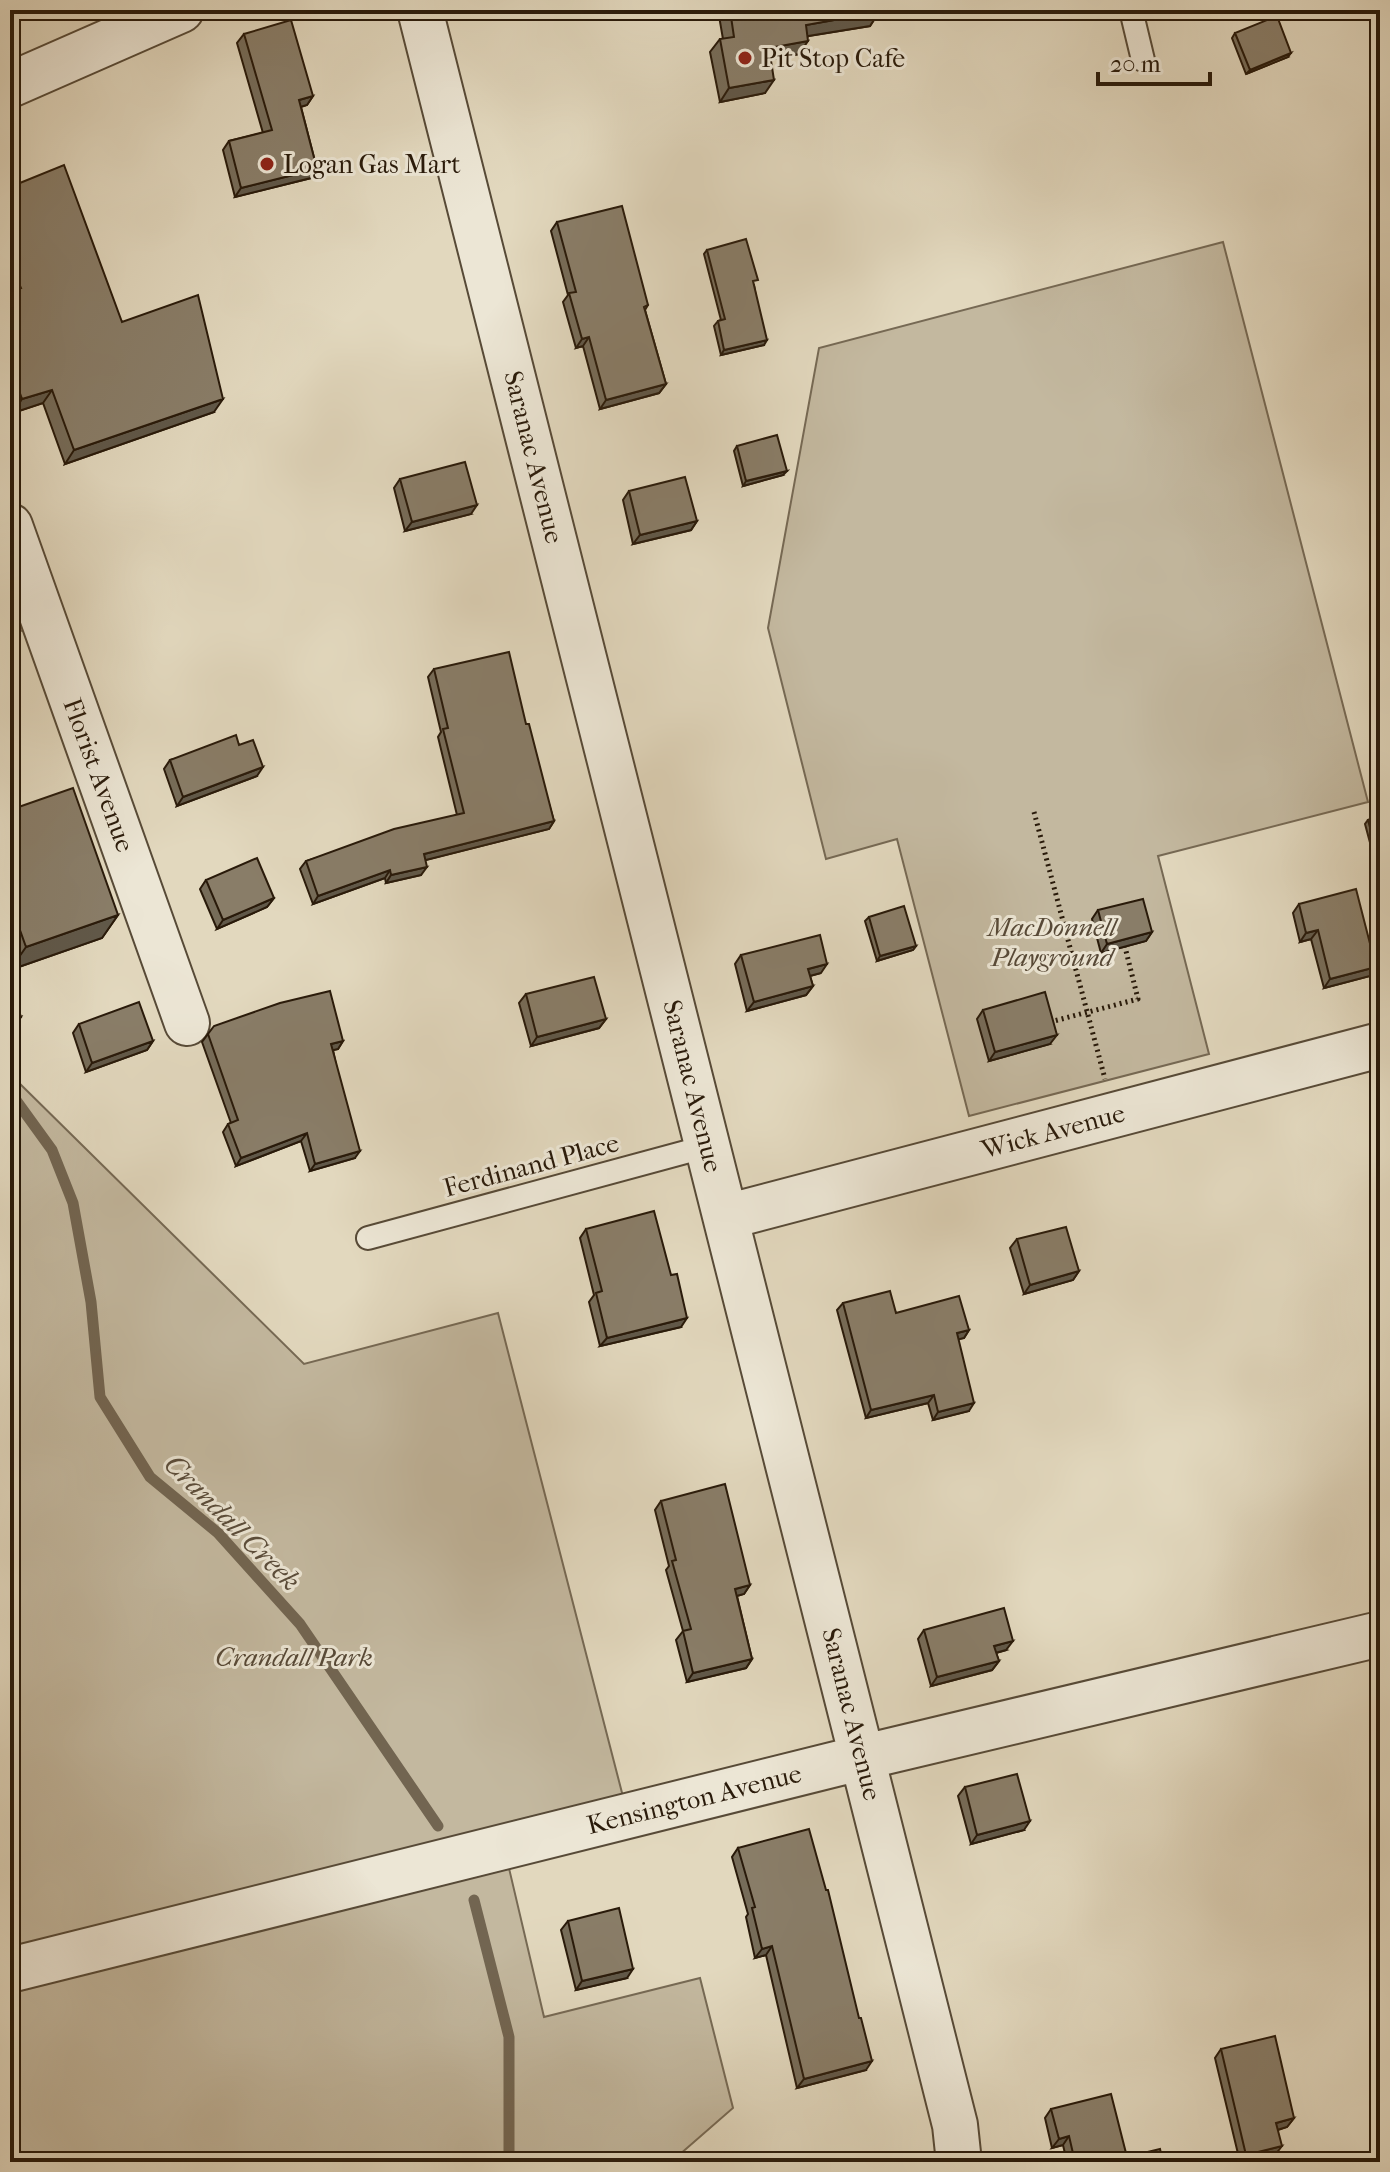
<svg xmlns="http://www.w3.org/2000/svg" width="1390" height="2172" viewBox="0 0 1390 2172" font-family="'IM FELL French Canon',serif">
<rect width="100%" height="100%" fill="#e2d8be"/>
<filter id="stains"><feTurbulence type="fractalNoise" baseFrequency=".0025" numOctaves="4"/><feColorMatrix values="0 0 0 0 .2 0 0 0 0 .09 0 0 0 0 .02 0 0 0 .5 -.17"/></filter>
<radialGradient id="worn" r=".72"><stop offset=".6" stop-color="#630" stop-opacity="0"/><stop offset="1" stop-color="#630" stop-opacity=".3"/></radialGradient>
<path fill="#c3b89f" stroke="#766954" stroke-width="2" d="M1223 242 1368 802 1158 856 1209 1054 969 1116 897 839 826 859 768 628 819 348Z
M10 542 45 622 10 635Z
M10 1074 304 1364 498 1313 628 1816 504 1847 544 2017 700 1978 733 2108 671 2162H10Z"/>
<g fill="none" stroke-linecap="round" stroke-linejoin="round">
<path stroke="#726551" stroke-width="11" d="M10 1092 52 1150 73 1203 91 1302 100 1397 150 1477 218 1533 300 1624 438 1826
M474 1900 509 2037V2162"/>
<defs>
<path id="service" d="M1131 10 1143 60
M368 1238 708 1146"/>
<path id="minor" d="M420 10 955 2125 958 2153 956 2162
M10 526 187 1023
M726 1217 1380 1045
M10 1970 864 1757 1380 1634"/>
<path id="tertiary" d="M10 85 181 10"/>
</defs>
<use href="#service" stroke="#574a37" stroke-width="26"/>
<use href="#minor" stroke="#574a37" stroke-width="48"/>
<use href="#tertiary" stroke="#574a37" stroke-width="48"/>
<path stroke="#291a0a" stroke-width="5" stroke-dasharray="2 4" stroke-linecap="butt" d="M1034 812 1105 1079
M1050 1022 1138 999 1125 947"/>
<use href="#service" stroke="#ece6d5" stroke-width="22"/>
<use href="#minor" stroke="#ece6d5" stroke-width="44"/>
<use href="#tertiary" stroke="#ece6d5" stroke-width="44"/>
</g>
<path fill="#766c59" stroke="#291a0a" stroke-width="2" d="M718 10H878L879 12 870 26 808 36 799 54 771 59 765 93 720 102 710 52 720 39H723Z
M1263 10H1298L1265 18Z
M1235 33 1288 57 1246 74 1232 38Z
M244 34 313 96 307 105 301 107 317 169 311 178 235 197 223 150 229 141 263 133 237 43Z
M10 187 122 322 214 412 65 464 43 403 13 413 10 404Z
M557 222 648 305 645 310 666 384 659 393 600 409 583 346 576 348 563 302 568 295 551 231Z
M707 250 754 285 764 345 721 355 714 326 718 321 721 320 704 254Z
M737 446 783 475 743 486 734 451Z
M400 479 471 514 405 531 394 488Z
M629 491 697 521 691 530 633 544 623 500Z
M434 669 526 724 554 821 549 829 425 860 421 875 386 883 385 878 313 904 300 869 306 861 457 815 438 737 441 732 428 677Z
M239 745 257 776 177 806 164 769 170 760Z
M10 810 118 915 102 938 10 970Z
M1380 817V864L1376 865 1365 824 1368 820Z
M206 880 274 898 267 907 217 929 200 889Z
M1299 904 1370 976 1324 988 1311 939 1300 942 1293 913Z
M1098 910 1152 932 1146 941 1101 953 1092 919Z
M869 917 916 946 913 950 877 961 865 921Z
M741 955 821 973 810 976 813 986 806 995 747 1011 735 964Z
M526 994 606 1019 599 1028 531 1046 519 1003Z
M983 1010 1050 1044 989 1061 977 1019Z
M79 1024 153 1041 147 1050 86 1072 73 1033Z
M208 1034 343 1041 338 1049 333 1050 355 1158 310 1171 301 1141 236 1166 223 1132 228 1124 231 1123 202 1042Z
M586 1229 681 1327 600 1346 589 1302 594 1295 580 1238Z
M1017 1239 1079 1271 1073 1280 1024 1294 1010 1248Z
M843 1303 896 1313 969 1330 964 1338 958 1339 969 1411 933 1420 928 1403 866 1418 837 1310Z
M661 1501 750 1585 744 1594 737 1596 752 1659 746 1668 687 1682 676 1640 683 1631 666 1570 669 1566 655 1510Z
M924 1630 1006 1650 996 1653 999 1661 992 1670 931 1686 918 1639Z
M965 1787 1024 1830 971 1844 958 1796Z
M738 1848 866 2070 797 2088 766 1955 755 1958 746 1917 748 1914 732 1857Z
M568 1921 627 1978 576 1990 561 1930Z
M1221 2049 1294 2118 1287 2127 1278 2130 1275 2155 1247 2162H1240L1215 2058Z
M1051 2109 1127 2157 1163 2162H1067L1063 2145 1052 2148 1045 2118Z"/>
<path fill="#605849" stroke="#291a0a" stroke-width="2" d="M1271 10H1298L1265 18Z
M879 12 870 26 796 38 806 25Z
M808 41 799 54 760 61 769 48Z
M1291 53 1288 57 1246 74 1250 70Z
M774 80 765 93 720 102 729 88Z
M313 96 307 105 293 109 299 100Z
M317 169 311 178 235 197 241 188Z
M589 337 583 346 576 348 582 339Z
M767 340 764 345 721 355 724 350Z
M666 384 659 393 600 409 606 400Z
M52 390 43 403 13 413 22 399Z
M223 399 214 412 65 464 74 450Z
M787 471 783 475 743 486 746 481Z
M477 505 471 514 405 531 412 522Z
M697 521 691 530 633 544 640 535Z
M263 767 257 776 177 806 183 797Z
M554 821 549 829 418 862 424 854Z
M427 867 421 875 386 883 391 875Z
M390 870 385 878 313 904 318 896Z
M274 898 267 907 217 929 223 920Z
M118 915 102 938 10 970 26 947Z
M1318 930 1311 939 1300 942 1306 933Z
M1152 932 1146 941 1101 953 1107 944Z
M916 946 913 950 877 961 880 956Z
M827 964 821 973 802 978 808 969Z
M1376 967 1370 976 1324 988 1330 979Z
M813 986 806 995 747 1011 754 1002Z
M21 1017 18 1022 10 1024V1021Z
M606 1019 599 1028 531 1046 537 1037Z
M1057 1035 1050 1044 989 1061 995 1052Z
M153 1041 147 1050 86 1072 92 1063Z
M343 1041 338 1049 326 1052 331 1044Z
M307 1133 301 1141 236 1166 241 1158Z
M360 1151 355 1158 310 1171 315 1164Z
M1079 1271 1073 1280 1024 1294 1030 1285Z
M687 1318 681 1327 600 1346 607 1338Z
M969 1330 964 1338 952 1341 957 1333Z
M934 1395 928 1403 866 1418 871 1410Z
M974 1403 969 1411 933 1420 938 1412Z
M750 1585 744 1594 729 1598 735 1589Z
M1013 1641 1006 1650 988 1655 994 1646Z
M752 1659 746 1668 687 1682 693 1673Z
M999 1661 992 1670 931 1686 937 1677Z
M1030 1821 1024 1830 971 1844 977 1835Z
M772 1946 766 1955 755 1958 762 1949Z
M633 1969 627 1978 576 1990 582 1981Z
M872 2061 866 2070 797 2088 804 2079Z
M1294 2118 1287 2127 1270 2132 1276 2123Z
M1069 2136 1063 2145 1052 2148 1059 2139Z
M1282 2146 1275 2155 1247 2162H1241L1246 2155Z"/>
<path fill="#897d68" stroke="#291a0a" stroke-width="2" d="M730 10H878L879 12 806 25 808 41 769 48 774 80 729 88 720 39 734 37Z
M1277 16 1291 53 1250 70 1235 33Z
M291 20 313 96 299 100 317 169 241 188 229 141 272 130 244 34Z
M64 165 122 322 198 295 223 399 74 450 52 390 22 399 10 365V291L21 288 10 263V187Z
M622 206 648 305 644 307 666 384 606 400 589 337 582 339 569 293 576 292 557 222Z
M746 239 758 280 753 281 767 340 724 350 718 321 725 319 707 250Z
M777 435 787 471 746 481 737 446Z
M465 462 477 505 412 522 400 479Z
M685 477 697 521 640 535 629 491Z
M509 652 526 724H529L554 821 424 854 427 867 391 875 390 870 318 896 306 861 394 829 464 813 443 729 448 728 434 669Z
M236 735 239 745 253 740 263 767 183 797 170 760Z
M73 788 118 915 26 947 10 902V810Z
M1380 817V861H1379L1368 820Z
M257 858 274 898 223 920 206 880Z
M1356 889 1376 967 1330 979 1318 930 1306 933 1299 904Z
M1143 899 1152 932 1107 944 1098 910Z
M904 906 916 946 880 956 869 917Z
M820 935 827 964 808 969 813 986 754 1002 741 955Z
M594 977 606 1019 537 1037 526 994Z
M10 986 21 1017 10 1021Z
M330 991 343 1041 331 1044 360 1151 315 1164 307 1133 241 1158 228 1124 238 1120 208 1034 214 1026 280 1003Z
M1045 992 1057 1035 995 1052 983 1010Z
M139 1002 153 1041 92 1063 79 1024Z
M654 1211 671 1275 677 1274 687 1318 607 1338 596 1293 602 1291 586 1229Z
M1066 1227 1079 1271 1030 1285 1017 1239Z
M890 1291 896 1313 959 1296 969 1330 957 1333 974 1403 938 1412 934 1395 871 1410 843 1303Z
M725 1484 750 1585 735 1589 752 1659 693 1673 683 1631 691 1629 672 1561 676 1560 661 1501Z
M1004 1608 1013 1641 994 1646 999 1661 937 1677 924 1630Z
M1017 1774 1030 1821 977 1835 965 1787Z
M809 1829 826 1890H828L859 2018H861L872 2061 804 2079 772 1946 762 1949 752 1908 755 1907 738 1848Z
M619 1908 633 1969 582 1981 568 1921Z
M1275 2036 1294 2118 1276 2123 1282 2146 1246 2155 1221 2049Z
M1111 2094 1127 2157 1160 2149 1163 2162H1075L1069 2136 1059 2139 1051 2109Z"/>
<g fill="#8f2418" stroke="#ece6d5" stroke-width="3">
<circle cx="745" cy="58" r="8"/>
<circle cx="267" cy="164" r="8"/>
</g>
<g text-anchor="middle" stroke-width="6" stroke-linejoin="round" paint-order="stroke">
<g font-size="26" fill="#291a0a" stroke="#ece6d5" text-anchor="start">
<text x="761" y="67">Pit Stop Cafe</text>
<text x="283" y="173">Logan Gas Mart</text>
</g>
<g font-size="26" fill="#291a0a" stroke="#ece6d5">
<text transform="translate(534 457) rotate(76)" y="9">Saranac Avenue</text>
<text transform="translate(99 775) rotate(70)" y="9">Florist Avenue</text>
<text transform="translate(693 1086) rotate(76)" y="9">Saranac Avenue</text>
<text transform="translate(1053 1131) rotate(-15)" y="9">Wick Avenue</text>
<text transform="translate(531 1165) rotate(-15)" y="9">Ferdinand Place</text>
<text transform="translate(852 1714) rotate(76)" y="9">Saranac Avenue</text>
<text transform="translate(694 1799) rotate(-14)" y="9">Kensington Avenue</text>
</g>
<g font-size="26" font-style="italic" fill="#574937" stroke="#ece6d5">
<text x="1052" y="936">MacDonnell<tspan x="1052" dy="30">Playground</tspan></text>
<text x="294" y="1666">Crandall Park</text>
</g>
<g font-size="28" font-style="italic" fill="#5a4c3a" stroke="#ece6d5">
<text transform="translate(233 1522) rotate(45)" y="10">Crandall Creek</text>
</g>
</g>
<rect width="1390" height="2172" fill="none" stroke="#e2d8be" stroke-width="40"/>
<rect x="12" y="12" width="1366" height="2148" fill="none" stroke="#291a0a" stroke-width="4"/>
<rect x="20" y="20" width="1350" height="2132" fill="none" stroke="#291a0a" stroke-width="2"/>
<path d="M1098 72v12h112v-12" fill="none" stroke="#291a0a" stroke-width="4"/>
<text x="1110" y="72" font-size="24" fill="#291a0a" stroke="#ece6d5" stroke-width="6" paint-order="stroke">20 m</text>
<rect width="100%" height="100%" filter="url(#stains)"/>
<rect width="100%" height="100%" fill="url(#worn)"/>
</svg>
